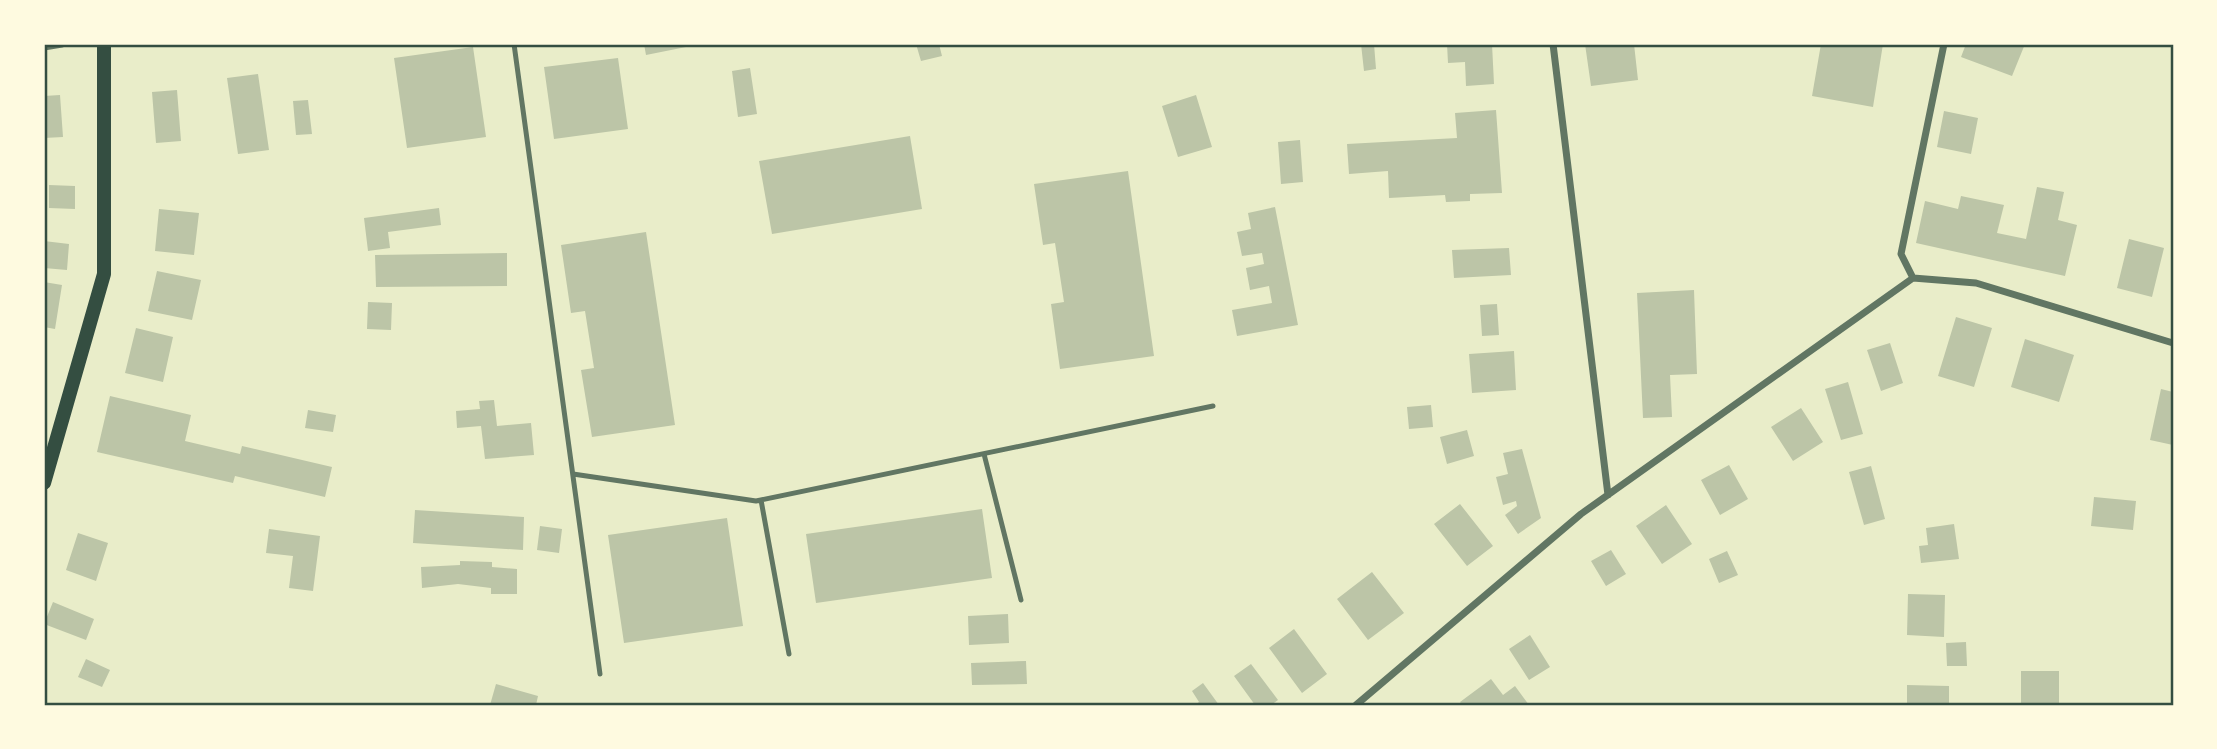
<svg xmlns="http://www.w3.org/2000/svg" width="2217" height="749" viewBox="0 0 2217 749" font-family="Rubik,sans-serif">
<rect width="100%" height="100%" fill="#e9edc9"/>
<path fill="#bcc5a7" d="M644 44H696V45L646 55Z
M916 44H939L942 56 921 61Z
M1361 44H1374L1376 69 1364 71Z
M1447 44H1492L1494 84 1466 86 1465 62 1448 63Z
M1585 44H1634L1638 80 1591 86Z
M1821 44H1883L1873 107 1812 96Z
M1966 44H2025L2012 76 1961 57Z
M473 47 486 137 407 148 394 58Z
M618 58 628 129 554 139 544 67Z
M750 68 757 114 738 117 732 71Z
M258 74 269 150 238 154 227 78Z
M177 90 181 141 156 143 152 92Z
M60 95 63 137 44 138V96Z
M1196 95 1212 147 1178 157 1162 106Z
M308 100 312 134 296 135 293 101Z
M1496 110 1502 193 1470 194V201L1446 202 1445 195 1389 198 1388 171 1349 174 1347 144 1457 138 1455 113Z
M1944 111 1978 118 1971 154 1937 147Z
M910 136 922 209 772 234 759 161Z
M1300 140 1303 182 1281 184 1278 142Z
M1128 171 1154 356 1060 369 1051 304 1064 302 1055 243 1043 245 1034 184Z
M49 185 75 186V209L49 208Z
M2037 187 2064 192 2058 220 2077 225 2065 276 1916 243 1925 201 1958 209 1961 196 2004 205 1997 233 2026 239Z
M1275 207 1298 325 1237 336 1232 310 1272 303 1269 286 1250 290 1246 268 1264 264 1262 253 1242 256 1237 232 1251 229 1248 213Z
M439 208 441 225 388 232 390 248 368 251 364 218Z
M159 209 199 213 194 255 155 251Z
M646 232 675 425 592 437 581 370 594 368 585 311 571 313 561 245Z
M2129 239 2164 248 2152 297 2117 288Z
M44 241 69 244 67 270 44 268Z
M1509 248 1511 275 1454 278 1452 250Z
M507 253V286L376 287 375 255Z
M157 271 201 280 192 320 148 311Z
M44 282 62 285 55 329 44 327Z
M1694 290 1697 374 1670 375 1672 417 1643 418 1637 293Z
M368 302 392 303 391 330 367 329Z
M1497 304 1499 335 1482 336 1480 305Z
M1956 317 1992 328 1974 387 1938 376Z
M136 328 173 337 163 382 125 373Z
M2025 339 2074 355 2059 402 2011 387Z
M1890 343 1903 383 1881 391 1867 350Z
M1514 351 1516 390 1472 393 1469 354Z
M1848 382 1863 434 1841 440 1825 389Z
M2161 389 2173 392V445L2150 440Z
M110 396 191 415 185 441 240 454 242 446 332 467 325 497 235 476 233 483 97 452Z
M494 400 497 426 531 423 534 455 485 459 481 426 457 428 456 411 480 409 479 401Z
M1431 405 1433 427 1409 429 1407 407Z
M1801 408 1823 442 1793 461 1771 427Z
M308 410 336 415 333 432 305 428Z
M1467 430 1474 456 1447 464 1440 437Z
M1522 449 1541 518 1518 534 1505 515 1517 506 1516 501 1503 505 1496 477 1508 474 1503 453Z
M1729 465 1748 499 1720 515 1701 480Z
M1871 466 1885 519 1864 525 1849 472Z
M2094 497 2136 501 2133 530 2091 526Z
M1460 504 1493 546 1467 566 1434 524Z
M1666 505 1692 544 1662 564 1636 526Z
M982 509 992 578 816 603 806 534Z
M415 510 524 517 523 550 413 543Z
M727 518 743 626 624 643 608 535Z
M1954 524 1959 559 1921 563 1919 546 1928 545 1926 528Z
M540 526 562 529 559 553 537 550Z
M269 529 320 536 313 591 289 588 293 556 266 553Z
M78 533 108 543 96 581 66 570Z
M1611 550 1626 574 1606 586 1591 561Z
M1727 551 1738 575 1719 583 1709 559Z
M460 561 492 562V567L517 569V594H491V588L458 584 422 588 421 567 460 565Z
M1372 572 1404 613 1368 640 1337 599Z
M1908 594 1945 595 1944 637 1907 635Z
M53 602 94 619 86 640 44 624Z
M1008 614 1009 643 969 645 968 616Z
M1294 629 1327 674 1302 693 1269 648Z
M1530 635 1550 667 1529 680 1509 649Z
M1966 642 1967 666H1947L1946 643Z
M86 659 110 670 102 687 78 677Z
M1026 661 1027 684 972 685 971 663Z
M1251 664 1278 700 1271 705H1255L1234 676Z
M2021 671H2059V705H2021Z
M1491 679 1503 695 1515 686 1529 705H1462L1460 702Z
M1203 683 1219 705H1195L1199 702 1192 691Z
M496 684 538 696 536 705H490Z
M1907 685 1949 686V705H1907Z"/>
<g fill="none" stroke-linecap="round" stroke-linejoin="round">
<path stroke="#617663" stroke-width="5" d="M514 44 600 674
M984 454 1021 600
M573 474 756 501 1213 406
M761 500 789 654"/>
<path stroke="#617663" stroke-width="7" d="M1553 44 1608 495
M44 47 62 44
M1913 278 1901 254 1944 44
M1356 705 1581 514 1913 278 1976 283 2173 343"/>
<path stroke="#344e41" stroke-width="14" d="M44 483 104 274V44"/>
</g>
<rect width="2217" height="749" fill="none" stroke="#fefae0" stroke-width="91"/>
<rect x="46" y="46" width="2126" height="658" fill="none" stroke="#344e41" stroke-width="2.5"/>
</svg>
